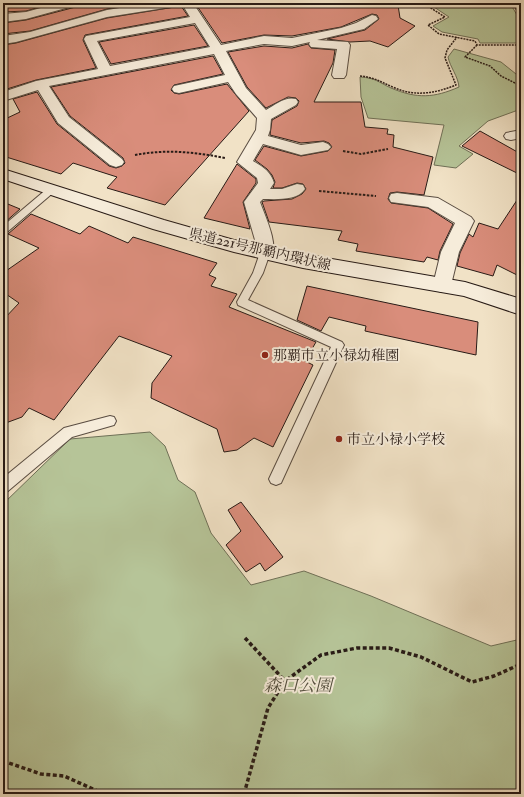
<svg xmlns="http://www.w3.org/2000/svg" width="524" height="797" viewBox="0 0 524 797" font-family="'IM FELL Double Pica','Noto Serif JP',serif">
<rect width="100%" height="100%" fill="#f1e2c6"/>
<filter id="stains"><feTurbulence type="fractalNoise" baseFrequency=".005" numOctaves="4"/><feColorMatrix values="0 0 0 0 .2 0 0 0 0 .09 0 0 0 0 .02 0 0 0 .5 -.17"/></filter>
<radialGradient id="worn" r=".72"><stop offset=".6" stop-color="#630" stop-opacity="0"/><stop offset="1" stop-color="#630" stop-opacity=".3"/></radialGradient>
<path fill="#b6c498" stroke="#6f7057" d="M428 3H510L521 22V43H480L478 39 442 32 433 26 449 17Z
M454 49 501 62 521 78V109L488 121 459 146 473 154 456 168 434 165 444 125 368 118 361 97 360 77C376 78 378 82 391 88 417 99 434 98 459 87 458 76 450 67 448 57Z
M150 432 165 446 178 480 195 492 211 533 251 585 304 571 371 596 491 646 521 639V794H3V504L70 439Z"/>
<path fill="#d98d7b" stroke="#281b16" d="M3 3H38L40 7 26 11 3 12Z
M91 3H141L107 9 30 31 3 34V23L26 20Z
M195 3H345L398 5 400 18 415 26 388 47 370 41 350 42 327 39 365 30 379 19 377 15 372 14 341 27 292 36 264 35 222 43Z
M181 6 188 16 85 35 83 40 96 68 36 80 7 89 3 81V45L16 43 107 18Z
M194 25 208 46 111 64 99 42Z
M308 44 311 48 335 50 333 63 314 102H361L365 127 388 129 387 134 394 135 393 147 433 157 424 195 397 192 390 193 388 199 391 203 428 208 453 224 440 251 438 260 427 257 424 262 356 251 358 244 338 240 342 231 269 222 262 202 264 201 292 199 302 194 306 189 303 184 297 183 282 188H273L275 182 272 175 267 169 255 160 264 146 301 156 328 151 332 147 329 143 324 141 301 143 270 135 272 120 297 106 299 101 296 98 288 97 266 108 247 87 228 52 264 46 292 48Z
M213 56 223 74 174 85 171 90 174 93 179 94 227 84 249 111 165 205 107 188 117 177 73 163 61 174 3 156V120L20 112 13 99 37 92 57 124 109 166 116 168 122 166 125 163 123 158 70 116 51 87Z
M480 131 521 154V175L462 146Z
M237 164 256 179V183L243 202 250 229 204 218Z
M521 194V277L497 265 493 276 457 266 460 253 469 234 473 237 479 223 498 229Z
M3 202 20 209 3 224Z
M31 214 80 234 89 226 128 243 133 237 217 263 209 275 216 278 211 286 237 294 229 307 316 342 305 361 313 365 273 447 254 438 237 450 224 452 217 429 151 398 152 383 172 356 119 336 54 420 29 408 22 417 3 424V320L19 303 3 292V273L39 248 8 234Z
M307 286 478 322 476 355 365 331 366 326 329 317 321 331 297 320Z
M241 502 283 557 265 571 260 563 246 572 226 545 241 531 228 510Z"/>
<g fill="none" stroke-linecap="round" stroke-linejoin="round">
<defs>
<path id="lane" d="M51 187 55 190 54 192 6 233 3 234V226L48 188Z
M265 249 270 253 263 273 248 300 342 342 344 345 281 483 276 485 271 483 269 479 331 347 238 305 237 302 253 273 260 253Z
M110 416 114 417 116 421 114 425 72 437 8 491 3 492V478L64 428Z"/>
<path id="street" d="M59 3H79L77 5 26 19 3 22V14L26 12Z
M151 3H193L221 45 264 36 292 38 341 28 356 23 372 15 376 16 378 19 364 29 317 40 348 42 350 45 346 75 344 78H334L332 75 337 49 311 47 309 44 310 42 292 46 264 44 226 51 246 88 266 110C275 105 285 96 296 99L298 102 296 105 271 119 270 130 268 136 301 145 323 142 328 144 331 147 328 150 301 155 263 144 253 161C263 167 271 172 274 183L270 189H282L297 184 303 185 305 189C297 201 276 199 263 199L260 202C265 216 279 245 271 258L265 259 259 258 256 253 255 240 244 202 258 183 257 178 237 162 256 130 257 118 236 94 228 82 179 93 174 92 172 89 174 86 225 75 214 54 49 86 69 117 122 159 124 162 122 165 116 167 110 165 58 123 38 90 3 101V92L36 81 98 69 84 39 86 36 190 17 182 4 177 6 107 17 16 42 3 44V36L30 32 107 10ZM195 23 210 47 110 66 97 41Z
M512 3H521V11L517 10Z
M521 130V138L511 140 506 139 504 136 506 133Z
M397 193 438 198 471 217 474 221 459 252 451 285 449 290 442 292 435 290 433 285 441 252 455 223 428 207 391 202 389 198 391 194Z"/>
<path id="secondary" d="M3 169 164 220 234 240 303 254 465 282 521 299V315L464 296 303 268 234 252 153 229 3 179Z"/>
</defs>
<use href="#lane" stroke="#5a4d42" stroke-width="2"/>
<use href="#street" stroke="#5a4d42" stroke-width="2"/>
<use href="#secondary" stroke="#281b16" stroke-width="2"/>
<path stroke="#281b16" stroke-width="1.5" stroke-dasharray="2 1" stroke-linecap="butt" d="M423 3 445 17 428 25 439 34 475 41 477 45H521
M477 45 465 57 490 66 501 76 521 86
M360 76C374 77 383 83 395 88 416 97 436 93 456 85L445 58 447 50 457 37"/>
<path stroke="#281b16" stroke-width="2" stroke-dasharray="2.5 1.5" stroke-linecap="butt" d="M343 151 361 154 388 149
M135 155C166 149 195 152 225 158
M319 191 376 196"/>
<path stroke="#281b16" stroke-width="3.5" stroke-dasharray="4 2.5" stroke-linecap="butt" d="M245 638 285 681
M3 761 41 774 64 776 104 794
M244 794 268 708 285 681 321 655 357 648H389L421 657 472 682 494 676 521 664"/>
<use href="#lane" fill="#f6ecda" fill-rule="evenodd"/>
<use href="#street" fill="#f6ecda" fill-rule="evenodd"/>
<use href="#secondary" fill="#f6ecda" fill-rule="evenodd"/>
</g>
<g fill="#8f2418" stroke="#f6ecda" stroke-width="1.5">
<circle cx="265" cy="355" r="4"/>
<circle cx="339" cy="439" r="4"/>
</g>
<g text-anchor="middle" stroke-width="4" stroke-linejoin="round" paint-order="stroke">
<g font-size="14" fill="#281b16" stroke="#f6ecda">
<text transform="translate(260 249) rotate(13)" y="5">県道221号那覇内環状線</text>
</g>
<g font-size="14" fill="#281b16" stroke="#f6ecda" text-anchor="start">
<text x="273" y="360">那覇市立小禄幼稚園</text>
<text x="347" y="444">市立小禄小学校</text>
</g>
<g font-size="17" font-style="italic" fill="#534e3d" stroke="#f6ecda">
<text x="298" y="691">森口公園</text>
</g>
</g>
<rect width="524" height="797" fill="none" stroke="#f1e2c6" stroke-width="16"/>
<rect x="4" y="4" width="516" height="789" fill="none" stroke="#281b16" stroke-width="2"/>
<rect x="8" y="8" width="508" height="781" fill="none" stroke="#281b16"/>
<rect width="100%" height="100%" filter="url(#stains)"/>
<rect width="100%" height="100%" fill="url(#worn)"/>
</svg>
